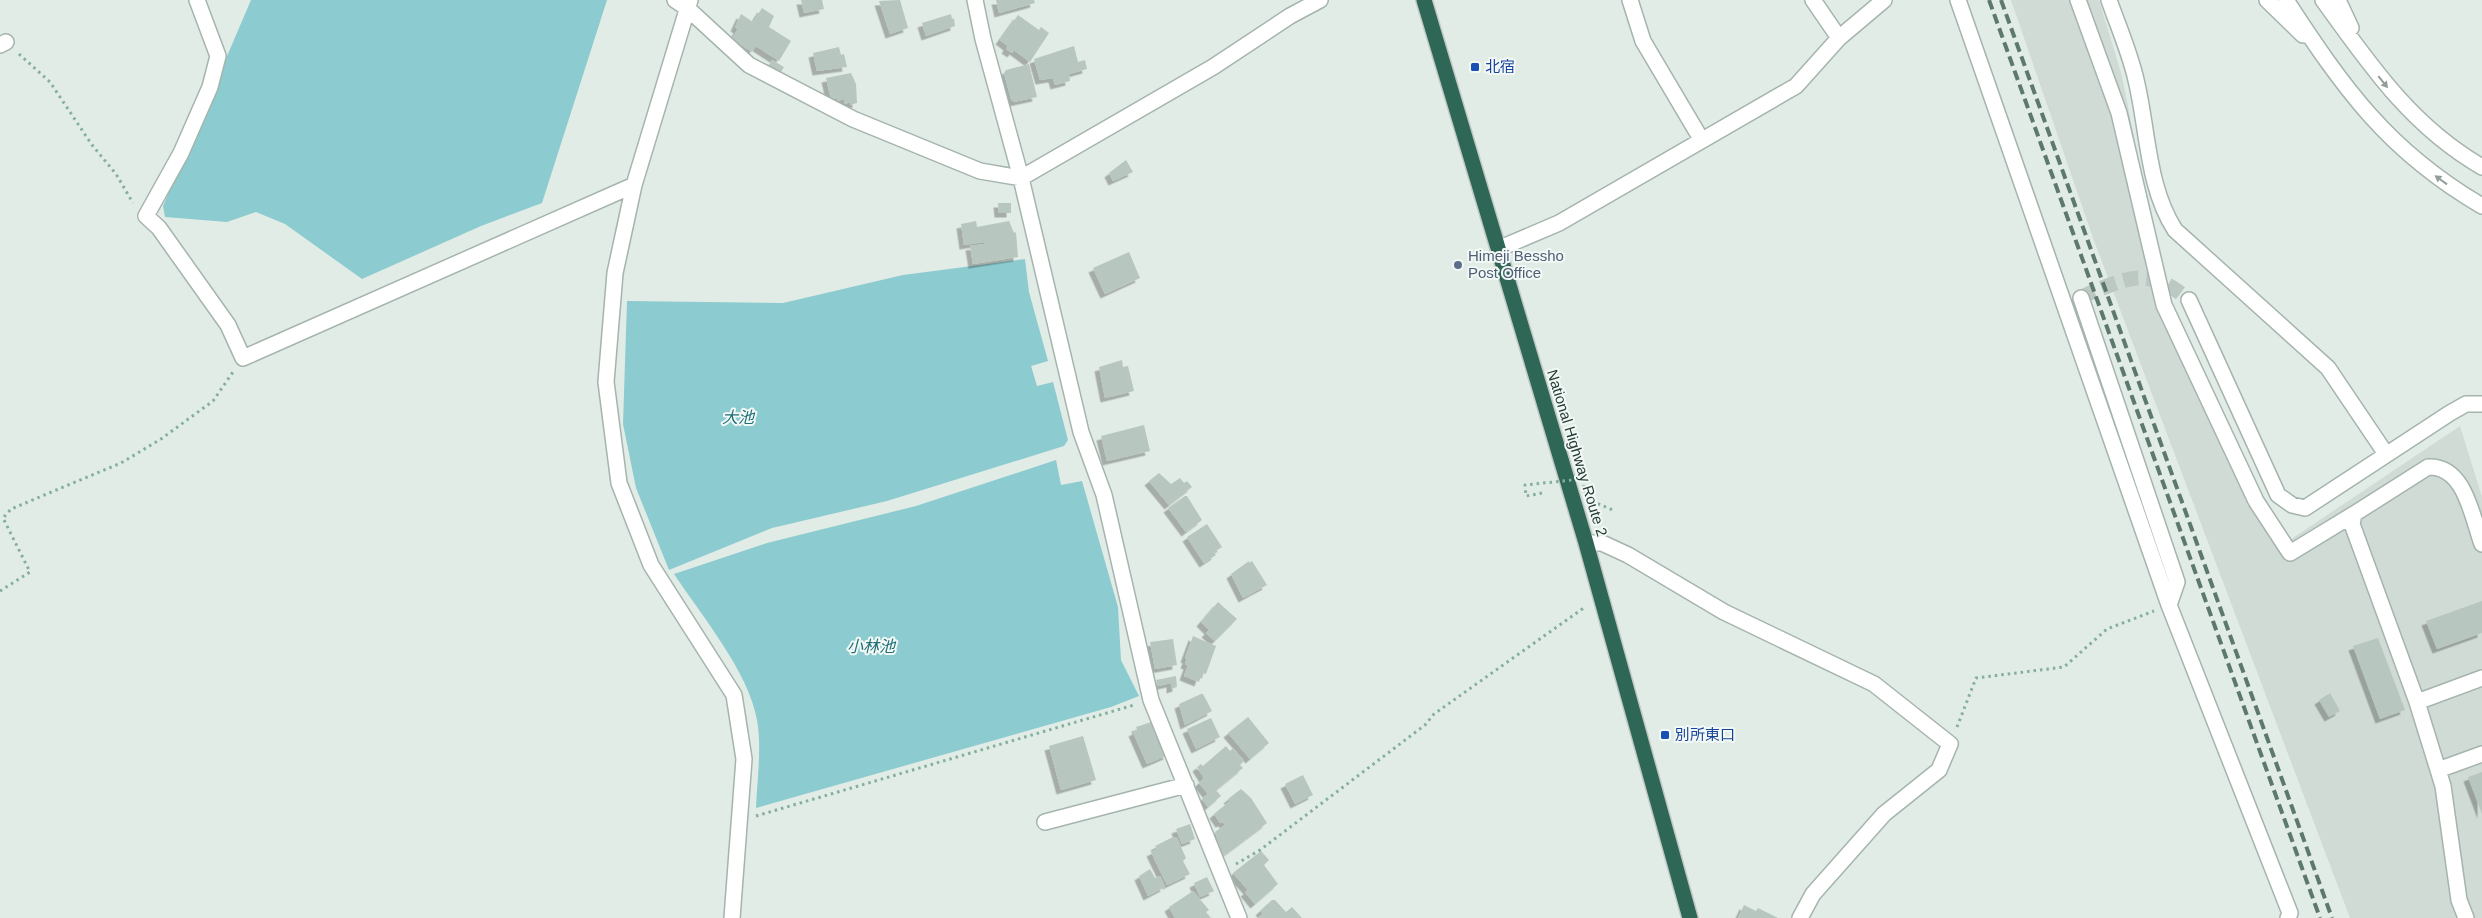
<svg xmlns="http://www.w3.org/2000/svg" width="2482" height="918" viewBox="0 0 2482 918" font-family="Helvetica,'Noto Sans JP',sans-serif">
<defs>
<filter id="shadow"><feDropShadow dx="-4.5" dy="4.5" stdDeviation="0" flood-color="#0004"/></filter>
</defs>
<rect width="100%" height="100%" fill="#e2ece6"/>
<path fill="#d0dbd5" d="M2011 0H2099L2122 76 2152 229 2173 308 2267 506 2290 540 2460 426 2482 497V918H2350L2093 238Z"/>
<path fill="#8ccbcf" d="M251 0H607L542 203 481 226 362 279 285 224 256 212 227 222 165 217 163 206Z
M1025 259 1029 292 1048 361 1031 366 1037 386 1053 382 1068 440 1064 446 887 501 772 528 669 570 636 488 623 424 627 301 783 303 903 275Z
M1056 460 1061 485 1082 481 1118 607 1121 660 1139 696 1111 707 756 808C757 780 762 748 757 720 749 672 701 615 674 574L767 543 916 506Z"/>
<path fill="#b7c6bf" filter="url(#shadow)" d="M801 0H822L824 9 804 13Z
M900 0 908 28 890 34 879 1Z
M996 0H1034L1035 3 999 13Z
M762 8 774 16 769 27 791 41 779 61 756 46 752 52 732 39 738 29 735 27 741 14 753 22Z
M951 14 952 19 954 18 955 26 926 36 922 23Z
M1018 15 1039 30 1041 27 1049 33 1030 62 1014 50 1012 53 1006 49 1008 46 1000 40Z
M1074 46 1078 62 1085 60 1087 69 1069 74 1070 81 1055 85 1053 78 1040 80 1034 59Z
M839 47 841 55 844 54 847 67 817 71 813 53Z
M772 60 784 67 779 75 767 68Z
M1029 64 1037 97 1014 102 1011 99 1004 73 1006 70Z
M851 73 856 84 857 103 850 105V102L845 104 844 99 837 101V98L831 99 826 78Z
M1126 160 1133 172 1113 181 1109 173Z
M998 203H1011V213H999Z
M976 221 977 227 1009 221 1014 233 1016 232 1018 257 973 264 970 246 985 244 984 242 964 245 961 224Z
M1129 252 1140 278 1105 294 1093 268Z
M1122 360 1123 367 1128 366 1134 391 1105 398 1099 367Z
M1144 425 1150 451 1107 461 1101 436Z
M1159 473 1171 484 1180 478 1184 483 1187 481 1192 487 1169 505 1149 481Z
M1185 496H1187L1202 520 1186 532 1168 508Z
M1207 524 1222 547 1214 552 1216 555 1204 563 1187 537Z
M1249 561V563L1252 561 1267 585 1243 598 1231 574Z
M2482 601V633L2437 649 2426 621Z
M1218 602 1237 619 1215 641 1206 633 1209 630 1201 622Z
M1193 636 1216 646 1206 674 1202 673 1199 682 1184 676 1188 665 1185 664 1187 659 1185 658Z
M2378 638 2405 710 2380 719 2353 646Z
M1173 639 1177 665 1155 669 1150 642Z
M1176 676 1177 687 1171 689V683L1158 686 1156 680Z
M2330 693 2340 711 2329 717 2319 700Z
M1201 694H1203L1212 711 1185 725 1179 704Z
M1248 717 1269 743 1250 759 1228 733Z
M1211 718 1220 737 1196 749 1187 729Z
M1151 722 1154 724 1168 755 1147 764 1133 732 1137 730 1136 727Z
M1083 736 1096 780 1061 790 1049 746Z
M1226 746 1230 751 1233 748 1244 761 1240 765 1243 768 1216 790 1221 796 1208 807 1202 799 1208 794 1199 783 1204 778 1197 767 1201 764 1203 766Z
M2482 772V814L2468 777Z
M1303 775 1313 795 1295 804 1285 784Z
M1241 789 1251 798 1267 823 1223 856 1215 832 1225 825 1223 822 1220 823 1214 814 1230 801 1228 799Z
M1190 824 1195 839 1182 844 1176 829Z
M1173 837 1177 838 1186 858 1183 861 1190 874 1167 885 1151 852 1157 849 1155 846Z
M1261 851 1269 860 1264 865 1278 884 1255 904 1245 892 1248 890 1233 873Z
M1150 869 1155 878 1160 876 1165 887 1148 896 1139 876Z
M1207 877 1214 891 1200 897 1194 883Z
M1193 891 1209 910 1206 912 1211 918H1175L1169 907Z
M1272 900H1275L1286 912 1292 907 1302 918H1258L1263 914 1260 911Z
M1744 905 1756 911 1758 908 1778 918H1738Z"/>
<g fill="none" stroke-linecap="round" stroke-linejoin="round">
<path stroke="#bcc9c2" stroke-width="15" stroke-dasharray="15 8" stroke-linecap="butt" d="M2081 298C2090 292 2100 289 2110 285 2143 272 2162 277 2189 300"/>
<defs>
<path id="minor" d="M197 0 218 56 210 87 181 153 146 216 159 228 228 325 243 358 634 185
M675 0 687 8 749 65 853 119 980 171 1021 178 1213 67 1290 16 1320 0
M690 0 634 185 615 273 606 382 619 483 651 565 734 695 744 759 732 918
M975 0 983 39 1021 178 1081 432 1104 495 1151 700 1239 918
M1630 0 1643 41 1701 139
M1813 0 1839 38
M1958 0 2169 605 2290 913 2288 918
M2078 0 2119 113 2164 305 2256 501 2290 553 2354 514
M2109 0C2118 26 2130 53 2136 80 2148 129 2147 187 2175 230L2328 368 2386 454
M2267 0 2303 35
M2286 0C2344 89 2388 151 2482 206
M2323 0C2370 65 2411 126 2482 167
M2338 0 2351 28
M0 45 6 42
M1498 249 1559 223 1796 86 1839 38 1884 0
M2081 298 2177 582 2169 605
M2189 300 2278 495 2292 505 2305 508 2450 413 2466 404H2482
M1586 543H1602L1628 555 1724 612 1874 684 1950 744 1939 770 1884 814 1813 894 1800 918
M2417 702 2352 524 2354 514 2428 467C2465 465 2472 517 2482 544
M2438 770 2482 754
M1045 822 1186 785
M2466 918 2459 900 2443 786 2417 702 2482 678"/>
<path id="highway" d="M1424 0 1586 543 1690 918"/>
</defs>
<use href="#minor" stroke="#a5b4ad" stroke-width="18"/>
<use href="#highway" stroke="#c1c8c6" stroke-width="18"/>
<path stroke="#84ae9d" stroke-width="3" stroke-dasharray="2.5 4" stroke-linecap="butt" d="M19 54 50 82 92 145 116 174 133 203
M0 591 30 572 3 518 11 509 121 463 161 439 213 401 233 372
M1957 727 1976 678 2064 667 2107 629 2154 611
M756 816 1134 705
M1236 864 1260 850 1425 725 1434 714 1585 607"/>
<use href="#minor" stroke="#fff" stroke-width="15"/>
<use href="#highway" stroke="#2f6756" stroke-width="15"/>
<path stroke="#5d786e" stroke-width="4" stroke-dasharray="10 5" stroke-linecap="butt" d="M1989 0 2320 918
M2001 0 2332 918"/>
<path stroke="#84ae9d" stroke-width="3" stroke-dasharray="2.5 4" stroke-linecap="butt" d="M1542 493 1526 496 1525 485 1582 479 1587 499 1615 511"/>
</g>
<defs><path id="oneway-solid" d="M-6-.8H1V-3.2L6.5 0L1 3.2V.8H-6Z" transform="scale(1.25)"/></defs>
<g fill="#919e99">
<use href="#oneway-solid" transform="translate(2383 82) rotate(51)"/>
<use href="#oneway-solid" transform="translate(2441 180) rotate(-144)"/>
</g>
<g fill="#1a4fb4" stroke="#f2f8f5" stroke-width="2">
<rect x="1470" y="62" width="10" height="10" rx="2.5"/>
<rect x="1660" y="730" width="10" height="10" rx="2.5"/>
</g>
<circle fill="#5c6f8a" stroke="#f2f8f5" stroke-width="2" cx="1458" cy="265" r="5"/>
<g text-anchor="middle" stroke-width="4" stroke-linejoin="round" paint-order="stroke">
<g font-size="15" fill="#164399" stroke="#f2f8f5" text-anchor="start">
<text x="1485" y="72">北宿</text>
<text x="1675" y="740">別所東口</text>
</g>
<g font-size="15" fill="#4e5e75" stroke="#f2f8f5" text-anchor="start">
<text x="1468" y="261">Himeji Bessho<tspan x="1468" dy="17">Post Office</tspan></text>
</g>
<g font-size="15" fill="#233c33" stroke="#f2f8f5">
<text transform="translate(1577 453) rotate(73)" y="5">National Highway Route 2</text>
</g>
<g font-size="16" font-style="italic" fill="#1f7076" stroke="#f2f8f5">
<text x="738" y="423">大池</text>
<text x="871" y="652">小林池</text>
</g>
</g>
</svg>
